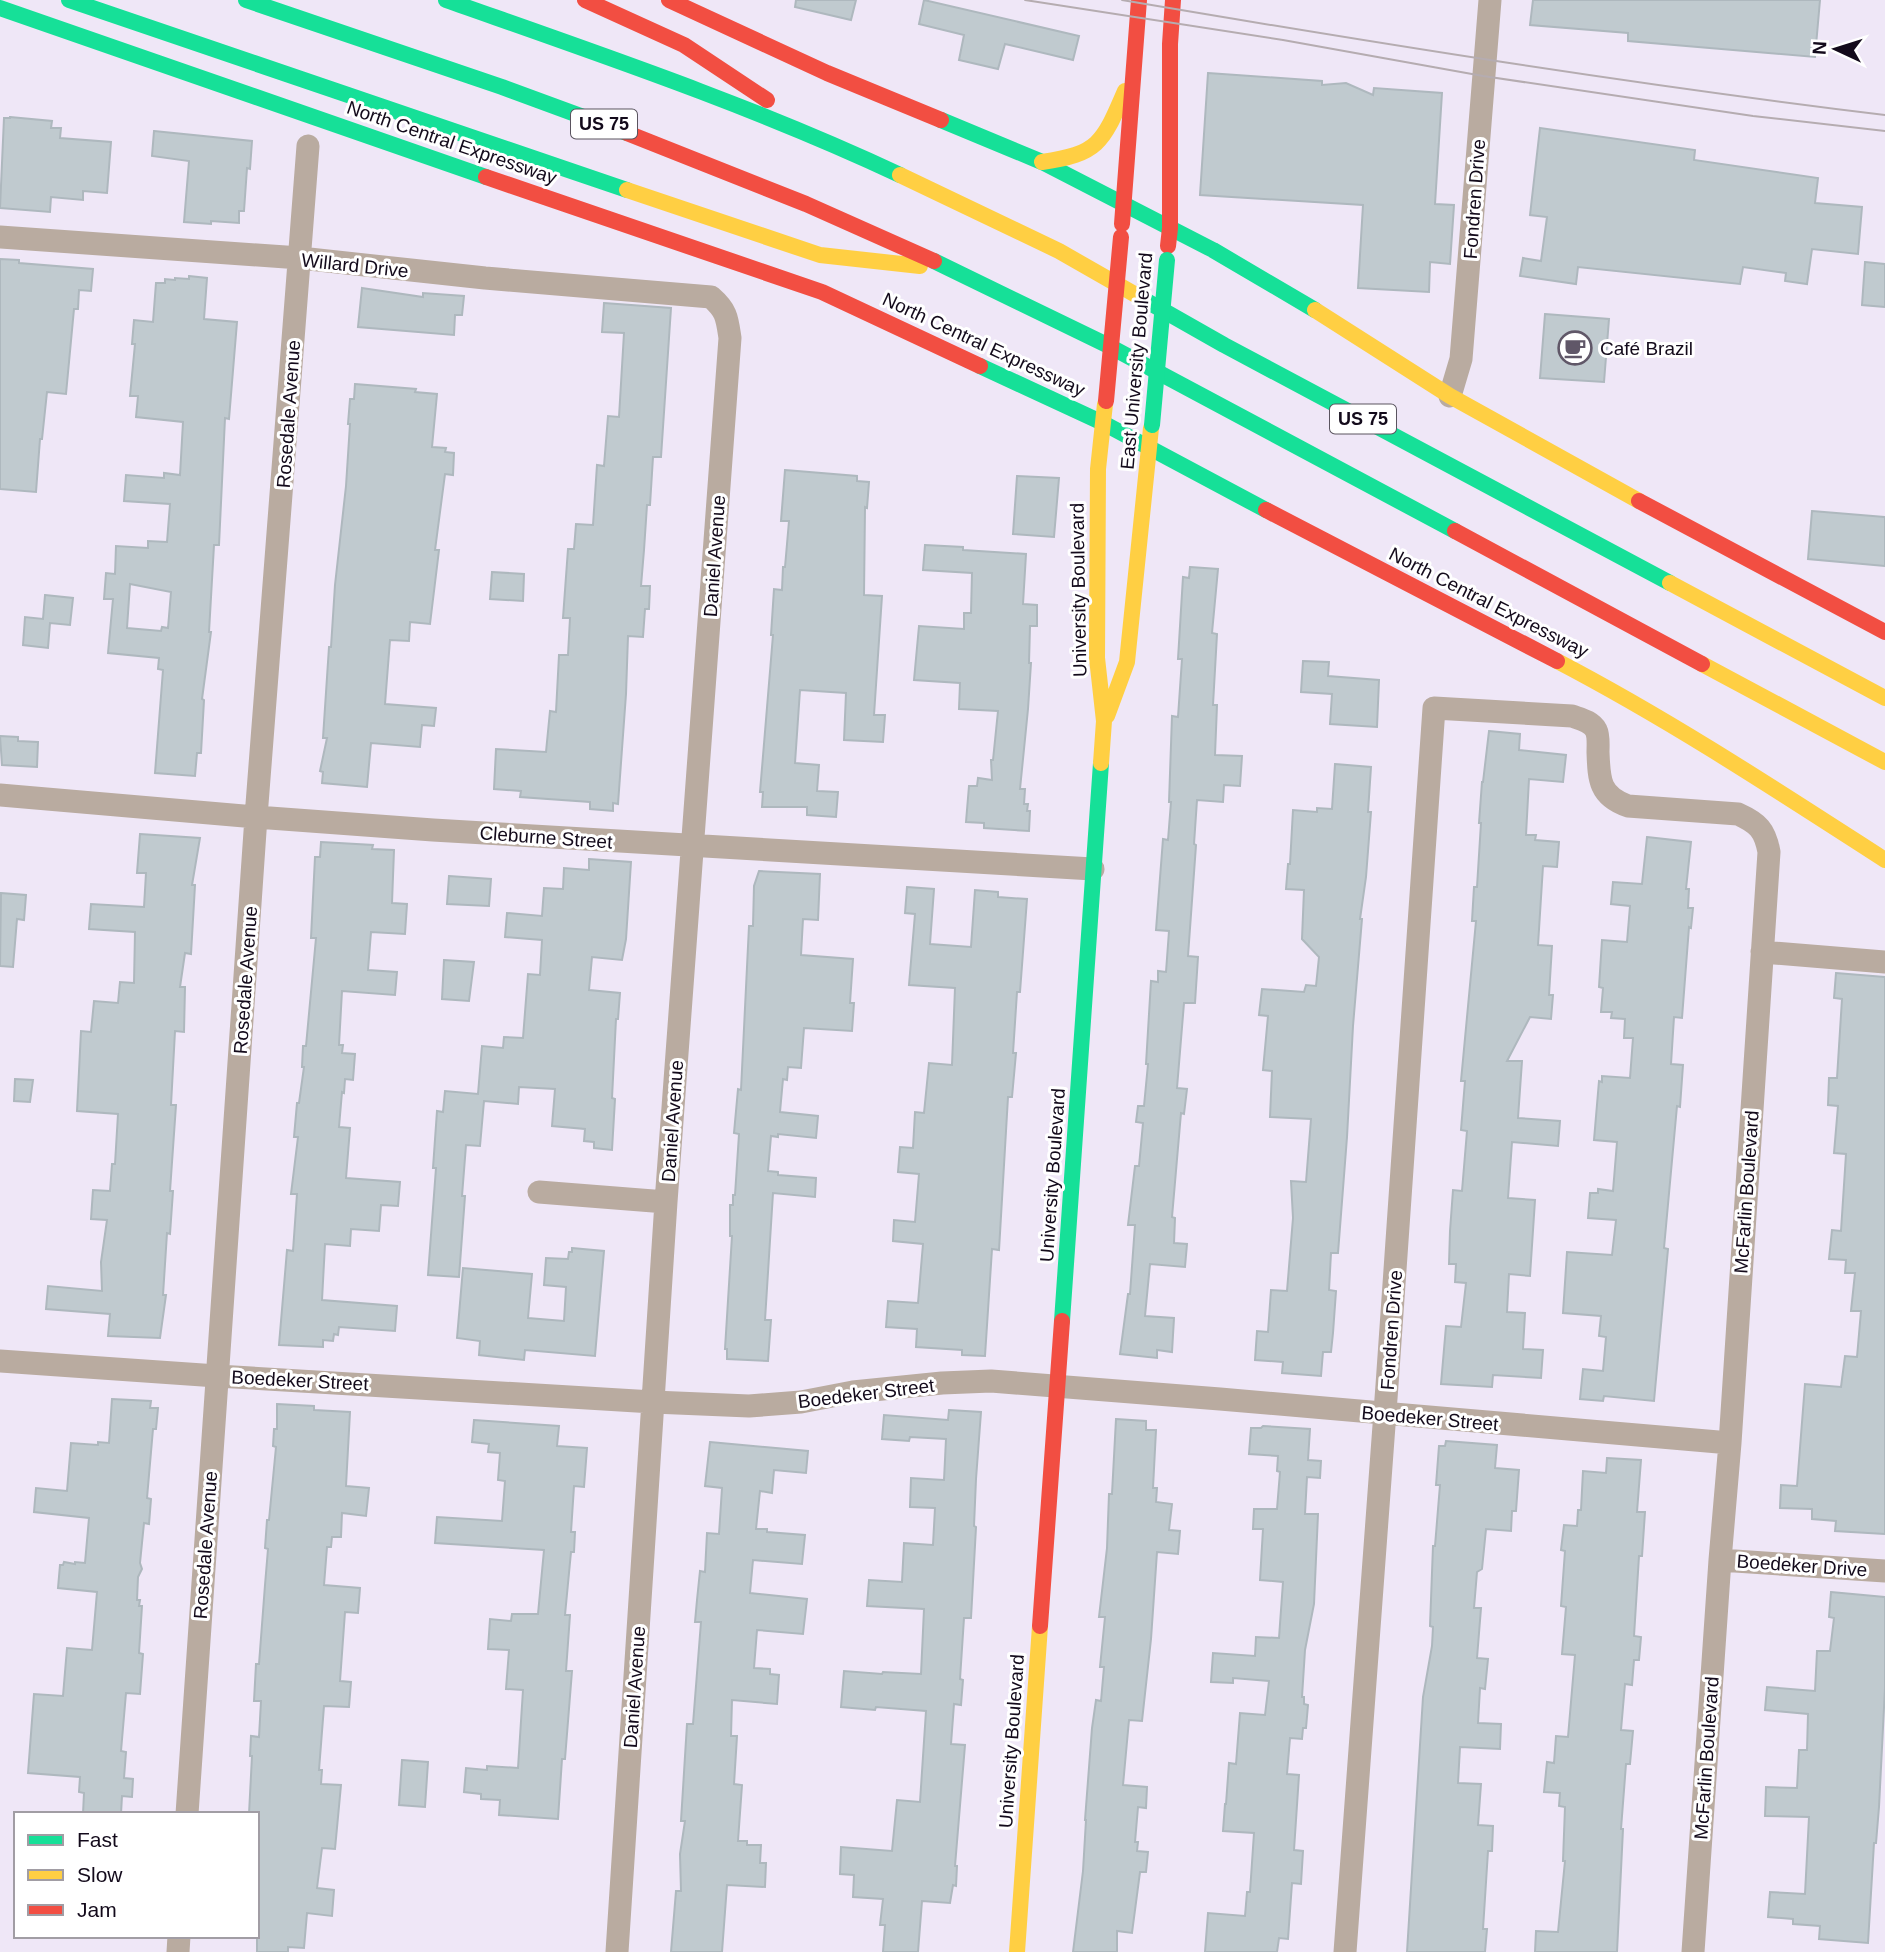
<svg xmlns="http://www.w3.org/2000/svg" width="1885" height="1952" viewBox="0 0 1885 1952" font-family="Arial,sans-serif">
<rect width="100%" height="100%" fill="#efe7f7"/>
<path fill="#c0cacf" stroke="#aeb8be" stroke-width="2" fill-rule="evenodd" d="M796 0H856L851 20 795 7Z
M924 0 1079 36 1073 60 1005 44 998 69 959 60 964 35 919 24Z
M1533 0H1820L1815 57 1628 41V33L1530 25Z
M1208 73 1322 81V85L1346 83 1373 95 1374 88 1442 93 1435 204 1454 205 1450 264 1430 262 1429 292 1358 288 1363 205 1200 195Z
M10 117 52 121 51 128H61L60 138 111 142 107 193 83 191V200L51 197 50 212 0 208 4 118H10Z
M1540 128 1695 150 1694 160 1818 178 1815 203 1862 207 1858 254 1812 249 1807 284 1785 281 1786 273 1743 267 1740 284 1578 267 1576 284 1520 276 1523 258 1541 261 1547 217 1530 215Z
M154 131 252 141 250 169 247 168 244 211H239V223L211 221V224L184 222 189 161 152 156Z
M0 259 19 260V263L93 269 91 291 79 290 78 309H74L66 394 47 392 42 439H40L36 492 0 489Z
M1865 262 1885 264V307L1862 305Z
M189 276 207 278 204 319 237 322 229 419 225 418 219 545H214L209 632H211L202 699 204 700 201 753H197L195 776 155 773 163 670 158 669 159 658 108 653 113 599H104L106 573 115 574 116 546 148 548V541L167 542 170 504 124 501 126 475 164 478V473L180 475 183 422 136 417 138 396H130L135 344H132L134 320 153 322 156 283H165V279L175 280V278L189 279ZM130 584 171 592 168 628 162 627 161 631 127 628Z
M362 288 423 297V293L464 296 462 315H455L454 335 358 327Z
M604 303 671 308 661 457H653L650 505H647L644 550 641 586H650L649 609H645L643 637 628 636 626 694 618 804 613 803V811L590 809V802L520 797 521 791 494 789 496 749 546 752 550 711 556 712 559 655H568L570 618H563L568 549H574L576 524 593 525 597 465 604 466 608 416 619 417 624 333 602 332Z
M1545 314 1609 319 1604 382 1540 378Z
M355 384 416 389 415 392 437 394 432 447 446 448 445 452 454 453 453 475 445 474 435 550H439L430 624 410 622 409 641 390 640 385 704 436 708 434 726 422 725 420 747 371 743 367 787 322 783 323 772 320 771 327 738H323L329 647H331L335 585 346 486 350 424H348L350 399H354Z
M785 470 857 476V481L869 482 867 508 865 507 864 595 882 596 874 715H885L883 742 844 740 846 693 800 690 795 763 819 765 817 791 838 792 836 817 807 815V807H762L763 792H760L773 635H771L774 589 782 590 783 567H785L789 521H781Z
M1017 476 1059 478 1054 537 1013 534Z
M1812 511 1885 517V566L1808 559Z
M925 545 963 547V550L1026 554 1023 604 1037 605V626H1030L1029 663H1031L1028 709 1020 789H1025L1024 804H1028L1027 811H1030L1029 831 984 828V823L966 822 969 786H977L978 778 992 780 991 760H993L998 711 959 709 960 683 914 680 919 626 964 629V613H971L972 573 923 570Z
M1190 567 1218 569 1212 633 1217 634 1213 705H1217L1215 755 1242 756 1240 786 1224 785 1223 802 1197 800 1194 844 1196 845 1188 956 1198 957 1195 1003H1184L1177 1088 1187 1089 1184 1114 1181 1113 1172 1217 1175 1218 1174 1243 1187 1244 1185 1267 1150 1264 1145 1316 1174 1318 1172 1352 1157 1350V1358L1120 1354 1128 1294H1130L1135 1225H1128L1135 1166H1139L1143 1123 1136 1122 1138 1106H1144L1148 1064H1146L1151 981 1158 982V971L1166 972 1169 931 1156 930 1163 839 1168 840 1171 802H1169L1172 716 1178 717 1182 659H1178L1183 577 1189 578Z
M492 572 524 574 523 601 490 599Z
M45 595 73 598 70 625 50 623 48 648 23 645 25 617 43 619Z
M1303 661 1329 662 1328 676 1379 680 1377 727 1330 724 1332 694 1301 692Z
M1489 731 1520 734 1519 750 1566 755 1563 782 1529 779 1526 835H1536L1535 840 1559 842 1557 867 1543 866 1538 945 1552 946 1549 995H1553L1551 1019 1530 1017 1507 1061H1522L1518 1118 1560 1121 1558 1146 1512 1142 1508 1198 1535 1200 1530 1276 1509 1274 1507 1312 1525 1313 1523 1349 1543 1350 1541 1378 1493 1375 1492 1387 1441 1384 1446 1326 1461 1327 1466 1283 1455 1282 1456 1264H1449L1450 1231 1453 1190 1462 1191 1467 1131 1461 1130 1465 1081H1461L1476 921H1472L1474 887H1477L1481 823H1479L1482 782H1483Z
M0 736 18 737V741L38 742 37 767 2 765Z
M1335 764 1371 767 1368 812H1371L1366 877 1360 919H1362L1353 1026 1347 1137 1338 1253H1331L1329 1290 1336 1291 1333 1333 1331 1352H1323L1321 1376 1282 1373 1283 1362 1255 1360 1257 1331 1268 1332 1271 1290 1287 1291 1293 1218 1291 1181 1306 1182 1311 1119 1270 1117 1272 1071 1263 1070 1268 1016 1259 1015 1262 989 1304 992 1306 985 1316 986 1319 957 1302 939 1304 890 1286 889 1288 864H1290L1293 810 1317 812V808L1332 809Z
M140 834 200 838 192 885H195L191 954 185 953 180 987H185L184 1032 175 1031 171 1105H176L170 1191H173L170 1234 167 1233 163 1295H166L160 1338 108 1336 110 1314 46 1309 48 1286 102 1291 101 1262 107 1220 91 1219 93 1190 110 1191 112 1164H115L118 1114 77 1111 81 1031 91 1032 94 1001 118 1003 120 982 134 983 135 932 89 929 91 904 144 907 146 873H137Z
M1647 837 1691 842 1686 889H1689L1688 908H1693L1691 928 1689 927 1682 1018 1674 1017 1671 1064 1683 1065 1680 1107 1677 1106 1664 1248 1668 1249 1654 1401 1604 1396 1603 1401 1580 1399 1583 1369 1603 1371 1606 1337 1599 1336 1601 1316 1563 1313 1567 1252 1612 1255 1616 1220 1588 1218 1590 1193H1598V1189L1613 1191 1617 1142 1594 1140 1599 1081 1602 1082V1076L1630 1078 1633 1038H1624L1625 1019 1611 1018 1612 1012H1601L1603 988 1599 987 1602 940 1627 942 1630 906 1611 904 1613 882 1642 884Z
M321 842 373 845 372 849 394 850 392 903 407 904 405 934 371 932 368 970 397 972 395 995 342 991 339 1045H343L342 1053 355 1054 353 1080 345 1079 344 1093 342 1092 339 1127 350 1128 346 1178 400 1182 398 1206 381 1205 379 1231 351 1229 350 1246 325 1244 322 1300 397 1306 395 1331 339 1327 338 1335 334 1334 333 1341 323 1340V1347L279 1345 287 1250 293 1251 297 1194H291L298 1137H294L297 1103H299L304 1067H302L303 1046H306L316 938H311L315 857H320Z
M589 859 631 862 626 939 622 960 592 957 589 990 620 993 618 1019H616L612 1098 615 1099 612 1150 594 1148V1142L584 1141 585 1129 552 1126 555 1089 519 1087 518 1104 484 1101 480 1146 466 1145 462 1196H465L459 1277 428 1275 436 1168H433L437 1111 443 1112 445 1091 478 1094 482 1046 503 1048 504 1037 523 1038 528 974 540 975 542 940 505 937 507 913 542 916 544 888 563 889 564 868 589 870Z
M759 871 820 874 818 920 803 919 801 955 853 959 850 1003H854L852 1031 804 1028 801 1068 788 1067 787 1080 783 1079 780 1112 818 1116 816 1138 778 1134V1137L771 1136 768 1171 778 1172V1175L816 1178 815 1197 773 1193 765 1320H771L768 1361 727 1359V1349H725L732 1236H730V1205H733V1195H735L739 1134 734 1133 738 1089 741 1090 749 926H753L754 886Z
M449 876 491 879 489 906 447 904Z
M907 887 934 889 930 944 971 947 975 890 998 892V897L1027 899 1020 992H1017L1013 1053H1016L1012 1097H1008L999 1250 992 1249 985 1356 962 1355V1350L916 1347 917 1329 886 1327 888 1301 918 1303 923 1244 893 1241 894 1220 915 1222 919 1174 898 1172 900 1147 913 1148 915 1112 924 1113 929 1063 952 1065 955 988 909 985 915 914 905 913Z
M1 893 26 895 24 920 17 919 13 967 0 966Z
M444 960 474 962 469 1001 442 999Z
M1836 973 1885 977V1534L1835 1531 1836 1521 1812 1519V1509L1780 1508 1781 1485 1797 1486 1805 1384 1841 1387 1845 1356 1857 1357 1861 1311H1851L1855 1273H1845L1846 1260 1829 1259 1832 1230 1841 1231 1846 1154 1834 1153 1838 1106 1828 1105 1829 1078H1837L1842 999 1834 998Z
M15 1079 33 1080 30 1102 14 1101Z
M572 1248 604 1251 595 1356 525 1350 524 1360 479 1355 480 1341 457 1338 463 1268 532 1274 528 1318 564 1321 566 1287 544 1285 546 1258 568 1259 569 1252H572Z
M112 1399 151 1401 150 1408H158L156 1429H153L147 1498 151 1499 149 1524 144 1523 140 1563 142 1569 138 1577 137 1600H140L139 1606H142L139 1653 143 1654 140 1694 126 1693 121 1751 126 1752 124 1778 133 1779 132 1797 122 1796 121 1814H83L84 1793 79 1792 80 1777 28 1773 34 1694 63 1696 67 1648 92 1650 97 1592 58 1588 60 1565H63L64 1562 75 1564V1562L85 1563 89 1518 34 1512 36 1488 67 1491 71 1443 98 1445V1442L109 1443Z
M277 1404 314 1406V1410L350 1412 346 1486 369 1488 366 1516 342 1513 341 1537H332L331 1547H327L324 1585 360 1588 358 1613 345 1612 340 1681 351 1682 349 1707 324 1706 319 1770H322L321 1784 341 1785 335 1849 322 1848 317 1888 334 1890 332 1916 307 1913 304 1948 288 1947V1952H257V1814H249L252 1756H250L251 1736 259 1737 261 1701H254L256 1664H259L265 1585 268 1549 265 1548 267 1520H269L276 1447 273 1446 274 1429H277Z
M949 1410 981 1412 976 1479 974 1526 976 1527 971 1618H964L960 1679 963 1680 961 1705 954 1704 951 1744 965 1745 955 1866H957L956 1886 953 1885 950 1903 922 1901 918 1952H883L885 1925H880L883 1899 853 1897 854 1875 840 1874 841 1847 892 1851 897 1800 920 1802 926 1711 876 1707 875 1710 841 1707 844 1671 882 1674 883 1672 921 1674 924 1609 867 1606 869 1580 902 1582 904 1543 933 1545 935 1508 910 1507 911 1478 944 1480 946 1439 910 1437 909 1441 882 1439 884 1415 948 1420Z
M1116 1419 1146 1421V1430H1156L1153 1488H1157L1156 1502 1172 1504 1169 1530 1180 1531 1178 1554 1157 1552 1151 1639 1142 1721 1129 1720 1123 1785 1147 1787 1146 1808 1138 1807 1135 1842H1138L1137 1851 1148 1852 1146 1872H1140L1132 1933 1117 1931V1952H1073L1083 1871 1086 1820H1085L1092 1728 1096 1700 1101 1701 1104 1667H1100L1105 1617H1099L1107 1548 1109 1494H1112Z
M474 1420 559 1426 557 1446 587 1448 584 1487 574 1486 571 1532H575L574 1552H571L565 1615H570L566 1671H572L565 1759H562L558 1819 499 1815 500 1800 481 1799V1794L464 1792 466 1768 487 1770V1766L518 1768 523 1690 506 1689 509 1650 488 1649 490 1619 511 1621 512 1614H538L544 1550 435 1543 437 1517 502 1521 505 1481 498 1480 500 1453 488 1452 489 1444 472 1442Z
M1263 1426 1310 1429 1308 1460 1321 1461 1320 1478 1307 1477 1305 1514H1318L1314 1604 1305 1650 1302 1697H1304V1704L1308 1705 1306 1728H1303L1302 1739 1290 1738 1287 1774 1299 1775 1294 1850 1303 1851 1301 1884 1292 1883 1288 1939 1279 1938 1277 1952H1205L1208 1913 1245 1916 1247 1892H1250L1254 1833 1223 1831 1225 1804H1226L1229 1763 1236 1764 1240 1713 1265 1715 1269 1681 1233 1678V1683L1211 1682 1213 1653 1255 1656 1256 1637 1279 1638 1283 1582 1260 1580 1263 1529H1253L1254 1509H1277L1280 1472 1277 1471 1278 1456 1249 1454 1251 1428H1261Z
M1446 1441 1497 1445 1495 1468 1519 1470 1516 1511H1512L1511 1531 1486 1529 1482 1569 1477 1572 1474 1608H1481L1477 1658 1488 1659 1485 1689 1480 1688 1478 1723 1501 1724 1500 1749 1460 1747 1458 1783 1481 1784 1478 1825 1493 1826 1492 1851H1488L1483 1929H1487L1485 1952H1407L1423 1697 1432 1646 1433 1627 1430 1626 1433 1546H1435L1440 1485H1436L1439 1446H1445Z
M710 1442 808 1451 806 1473 774 1470 772 1493 760 1491 756 1529H767V1532L805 1535 802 1564 753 1560 750 1593 807 1599 803 1634 757 1630 754 1668 770 1669V1674L779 1675 777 1704 732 1700 731 1736H737L734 1784 742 1785 738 1841H747V1845H761L760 1863H766L765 1887 727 1885 722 1952H671L676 1891H681L680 1854 685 1821H681L687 1724H693L701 1622H695L697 1600 700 1571 705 1572 707 1533 719 1534 722 1488 705 1486Z
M1607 1458 1641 1460 1637 1512H1645L1642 1556H1639L1634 1636 1641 1637 1639 1660H1634L1632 1685 1625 1684 1621 1730 1633 1731 1630 1764H1626L1621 1829H1623L1617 1952H1535L1536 1931 1558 1932 1565 1861H1563L1565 1807 1559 1806 1560 1793 1544 1792 1547 1762 1554 1763 1556 1736 1568 1737 1575 1655 1562 1654 1566 1607 1561 1606 1565 1551 1561 1550 1564 1525 1577 1526 1578 1510H1581L1583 1471 1606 1473Z
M1831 1592 1885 1597V1688L1879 1807 1876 1843H1874L1868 1943 1819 1939 1820 1926 1793 1924V1919L1768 1917 1770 1892 1805 1894 1809 1817 1765 1816 1766 1787 1797 1788 1799 1750H1807L1808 1714 1765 1710 1767 1687 1815 1691 1817 1651H1830L1834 1618 1829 1617Z
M402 1760 428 1762 425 1807 399 1805Z"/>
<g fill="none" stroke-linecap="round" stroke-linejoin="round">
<path stroke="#b9aba0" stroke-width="23" d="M0 237 300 258 485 278 711 297C727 311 727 318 730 338L666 1202 617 1952
M1450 396 1461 359 1490 0
M0 795 256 817 433 830 1093 869
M1762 952 1885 962
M539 1192 666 1202
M0 1361 217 1376 653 1402 749 1406 801 1402 853 1392 942 1383 991 1381 1220 1399 1730 1443
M1720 1560 1885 1571
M187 1814 256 817 308 146
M178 1952 179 1936
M1345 1952 1387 1385 1434 708 1572 716C1580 719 1591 721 1596 730 1599 736 1598 745 1598 752 1599 779 1599 796 1628 806L1738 814C1758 823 1765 830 1769 852L1730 1443 1720 1560 1693 1952"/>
<path stroke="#16e098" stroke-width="16" d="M69 0 627 190
M246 0 502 87 627 133
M446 0C599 54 753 106 900 175
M0 8 486 177
M941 120 1042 162 1213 250 1315 310
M934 261 1107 345 1455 531
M1143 299 1224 345 1670 583
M980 366 1103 423 1266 510
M1062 1321 1101 763"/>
<path stroke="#ffcf43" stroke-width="16" d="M1042 162C1099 154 1103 142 1125 91
M900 175 1059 251 1143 299
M627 190 820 255 920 266
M1315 310 1450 396 1639 501
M1670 583 1885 698
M1557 661C1670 720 1778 791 1885 860
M1702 664 1885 762
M1107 716 1127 662 1151 428
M1101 763 1104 721 1097 658 1098 469 1105 404
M1017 1952 1040 1626"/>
<path stroke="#f24e42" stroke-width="16" d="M585 0 684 45 767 100
M669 0 827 73 941 120
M627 133 806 204 934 261
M486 177 822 292 980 366
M1122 224 1139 0
M1168 246 1170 228V44L1173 0
M1639 501 1885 632
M1266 510 1557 661
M1455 531 1702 664
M1040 1626 1062 1321"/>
<path stroke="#b5acb0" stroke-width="2" d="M1025 0 1283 40 1483 76 1753 116 1885 131
M1122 0C1375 43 1630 84 1885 115"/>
<path stroke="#16e098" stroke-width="16" d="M1152 425 1167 260"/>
<path stroke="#f24e42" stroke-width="16" d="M1106 401 1121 237"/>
</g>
<defs>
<symbol id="cafe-ring" viewBox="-11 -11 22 22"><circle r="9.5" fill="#fff" stroke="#605768" stroke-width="1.5"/><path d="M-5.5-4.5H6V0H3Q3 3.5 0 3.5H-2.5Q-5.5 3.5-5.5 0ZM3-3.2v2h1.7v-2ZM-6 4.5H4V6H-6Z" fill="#605768"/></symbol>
</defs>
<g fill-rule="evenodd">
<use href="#cafe-ring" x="1556" y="329" width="38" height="38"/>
</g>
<g text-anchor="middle" stroke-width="6" stroke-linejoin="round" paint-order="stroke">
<g fill="#fff" stroke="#5a545f" stroke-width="2">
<rect x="571" y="109.5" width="66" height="29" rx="5"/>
<rect x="1330" y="404.5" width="66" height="29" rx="5"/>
</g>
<g font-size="18" font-weight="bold" fill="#130a1b">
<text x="604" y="130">US 75</text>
<text x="1363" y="425">US 75</text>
</g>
<g font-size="19" fill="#130a1b" stroke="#fff">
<text transform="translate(452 142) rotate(19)" y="7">North Central Expressway</text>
<text transform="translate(1474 199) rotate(-86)" y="7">Fondren Drive</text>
<text transform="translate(355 265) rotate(6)" y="7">Willard Drive</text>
<text transform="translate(984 344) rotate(25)" y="7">North Central Expressway</text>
<text transform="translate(1136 361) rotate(-85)" y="7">East University Boulevard</text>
<text transform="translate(288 414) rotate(-86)" y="7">Rosedale Avenue</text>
<text transform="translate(714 556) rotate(-86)" y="7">Daniel Avenue</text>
<text transform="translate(1078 590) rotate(-91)" y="7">University Boulevard</text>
<text transform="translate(1489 602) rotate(27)" y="7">North Central Expressway</text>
<text transform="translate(546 837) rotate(4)" y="7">Cleburne Street</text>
<text transform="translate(245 980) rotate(-86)" y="7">Rosedale Avenue</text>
<text transform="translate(672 1121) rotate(-86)" y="7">Daniel Avenue</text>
<text transform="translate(1052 1175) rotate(-86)" y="7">University Boulevard</text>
<text transform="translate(1746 1192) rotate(-86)" y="7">McFarlin Boulevard</text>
<text transform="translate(1391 1330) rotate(-86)" y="7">Fondren Drive</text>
<text transform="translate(300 1380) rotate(3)" y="7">Boedeker Street</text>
<text transform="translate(866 1393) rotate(-7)" y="7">Boedeker Street</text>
<text transform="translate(1430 1418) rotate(5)" y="7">Boedeker Street</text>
<text transform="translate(205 1545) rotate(-86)" y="7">Rosedale Avenue</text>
<text transform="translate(1802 1565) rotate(4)" y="7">Boedeker Drive</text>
<text transform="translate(634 1687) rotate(-86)" y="7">Daniel Avenue</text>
<text transform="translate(1011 1741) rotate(-86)" y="7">University Boulevard</text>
<text transform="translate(1706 1758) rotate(-86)" y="7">McFarlin Boulevard</text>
</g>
<g font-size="19" fill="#130a1b" stroke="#fff" text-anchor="start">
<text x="1600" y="355">Café Brazil</text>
</g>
</g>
<rect x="14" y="1812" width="245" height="126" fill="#ffffff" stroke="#a19da4" stroke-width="2"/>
<rect x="28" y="1835" width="35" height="10" fill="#16e098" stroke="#a19da4" stroke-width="2"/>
<text x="77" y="1847" font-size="21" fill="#130a1b">Fast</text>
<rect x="28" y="1870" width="35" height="10" fill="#ffcf43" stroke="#a19da4" stroke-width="2"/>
<text x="77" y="1882" font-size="21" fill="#130a1b">Slow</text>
<rect x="28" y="1905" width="35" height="10" fill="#f24e42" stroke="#a19da4" stroke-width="2"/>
<text x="77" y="1917" font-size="21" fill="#130a1b">Jam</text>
<g transform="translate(1836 49) rotate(274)" stroke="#ffffff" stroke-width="5" paint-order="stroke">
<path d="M0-5L12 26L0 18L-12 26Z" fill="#130a1b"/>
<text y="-10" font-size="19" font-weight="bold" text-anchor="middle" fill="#130a1b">N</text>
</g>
</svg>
